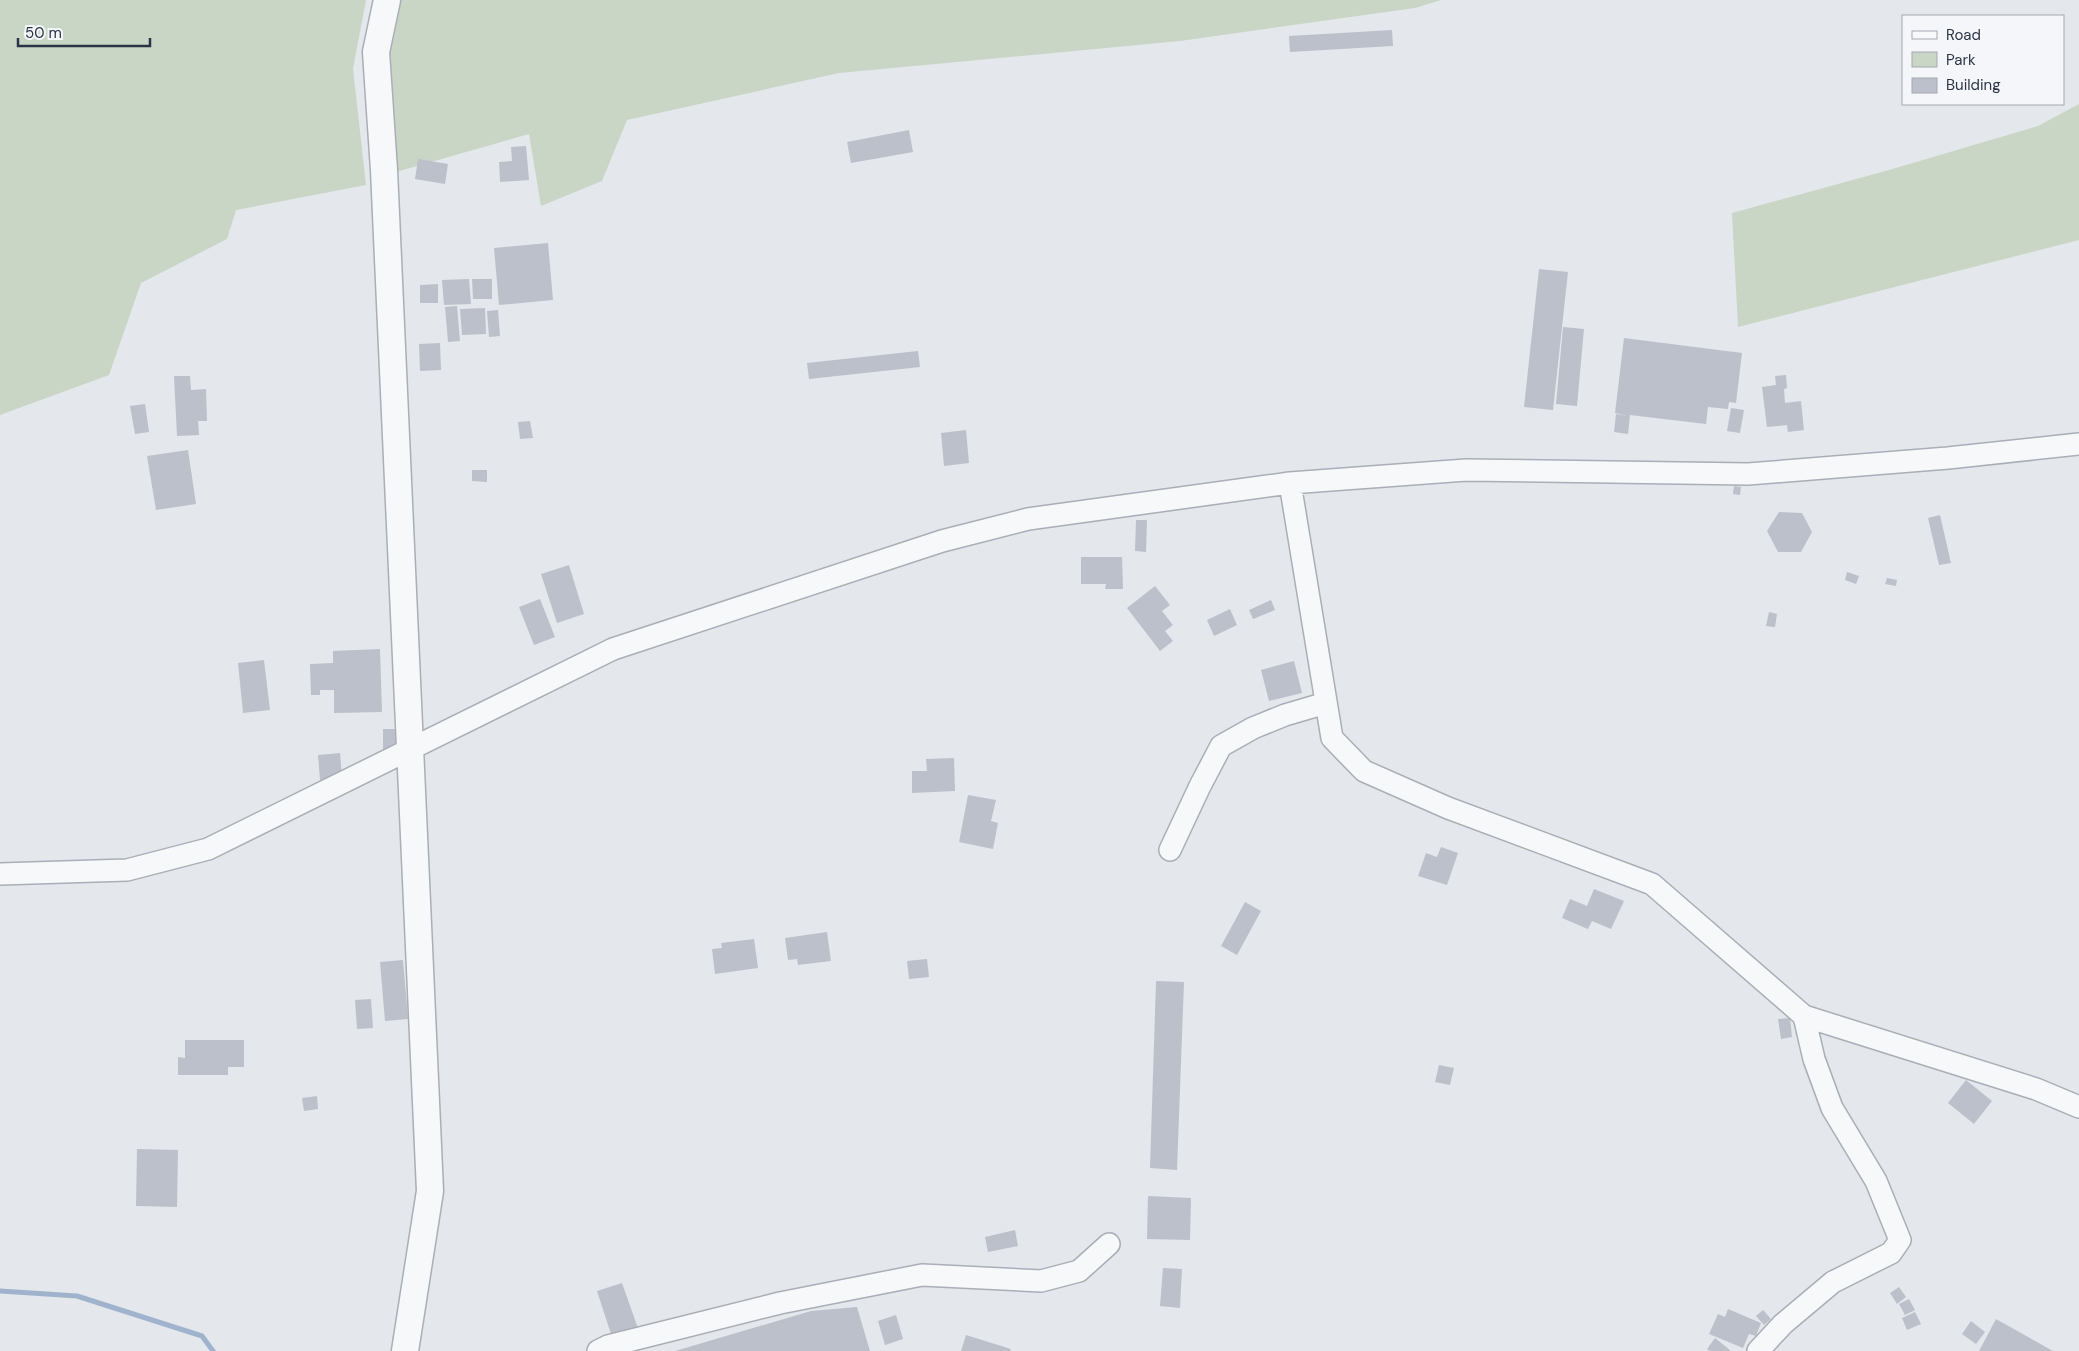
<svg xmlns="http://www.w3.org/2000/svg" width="2079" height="1351" viewBox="0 0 2079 1351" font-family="'DM Sans',sans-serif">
<rect width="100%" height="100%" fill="#e4e7ec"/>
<path fill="#c9d6c5" d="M0 0H366L353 69 366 185 236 210 227 239 141 283 109 375 0 415Z
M395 0H1441L1415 8 1180 41 839 73 627 120 602 181 541 206 529 134 396 172 385 40Z
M2079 104V240L1738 327 1732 213 1889 170 2038 126Z"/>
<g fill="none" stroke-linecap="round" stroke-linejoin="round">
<path stroke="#9fb4cc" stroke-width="5" d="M0 1291 77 1296 202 1336 213 1351"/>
</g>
<path fill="#bbc0ca" d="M1392 30 1393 46 1290 52 1289 36Z
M909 130 913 152 851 163 847 142Z
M526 146 529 180 500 182 499 162 512 161 511 147Z
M418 159 448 164 445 184 415 179Z
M548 243 553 300 499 305 494 248Z
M1539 269 1568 272 1553 410 1524 407Z
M469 279 471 304 444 305 442 280Z
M472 279H492V299H473Z
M438 284V303H420V285Z
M457 306 460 341 448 342 445 307Z
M485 308 486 334 462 335 460 309Z
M498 310 500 336 489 337 487 311Z
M1563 327 1584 329 1577 406 1556 404Z
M1624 338 1742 353 1736 403 1729 402 1728 409 1708 407 1706 424 1630 415 1628 434 1614 432 1616 414 1628 416 1615 413Z
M440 343 441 370 420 371 419 344Z
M918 351 920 367 809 379 807 363Z
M1786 375 1787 388 1784 389 1785 403 1801 401 1804 430 1788 432 1787 425 1767 427 1762 387 1776 385 1775 376Z
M174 376H190L191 390 206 389 207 421H198L199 435 177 436Z
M145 404 149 432 135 434 130 406Z
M1731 408 1744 410 1740 433 1727 431Z
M530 421 533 438 520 439 518 422Z
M966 430 969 463 944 466 941 433Z
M188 450 196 504 156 510 147 456Z
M472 470H487V482L472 481Z
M1734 486 1741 487 1740 495 1733 494Z
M1779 512 1802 513 1812 532 1801 552H1778L1767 531Z
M1940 515 1951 563 1939 565 1928 518Z
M1136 520H1147L1146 552 1135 551Z
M1081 557H1122L1123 589H1105L1106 584H1081Z
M569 565 584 614 557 623 541 574Z
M1847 572 1859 576 1856 584 1845 580Z
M1887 578 1897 580 1896 586 1885 584Z
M1155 586 1170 605 1162 611 1173 625 1165 631 1173 641 1160 651 1127 608Z
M540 599 555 637 534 645 519 607Z
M1271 600 1275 610 1253 619 1249 610Z
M1230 609 1237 625 1214 636 1207 620Z
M1769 612 1777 614 1775 627 1766 626Z
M380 649 382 712 334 713V690H320V695H311L310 664 333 663V651Z
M264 660 270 710 243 713 238 663Z
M1294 661 1302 693 1269 701 1261 670Z
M383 729H396V749H383Z
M340 753 342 778 320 780 318 755Z
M954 758 955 791 912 793V771H927L926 759Z
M968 795 996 800 991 821 998 823 993 849 959 842Z
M1441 847 1458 853 1447 885 1418 876 1426 853 1437 857Z
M1594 889 1624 901 1611 929 1592 921 1588 929 1562 918 1570 899 1587 906Z
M1245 902 1261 911 1237 955 1221 946Z
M827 932 831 961 798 965 797 959 788 960 785 938Z
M754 939 758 968 715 974 712 949 722 948 721 943Z
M927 959 929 977 909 979 907 961Z
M403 960 408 1019 385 1021 380 962Z
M1156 981 1184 982 1177 1170 1150 1168Z
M371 999 373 1028 357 1029 355 1000Z
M1790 1018 1792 1037 1781 1039 1778 1019Z
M185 1040H244V1067H228V1075H178V1057L185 1058Z
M1439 1065 1454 1068 1450 1085 1435 1082Z
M1966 1080 1992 1101 1974 1124 1948 1103Z
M317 1096 318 1109 304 1111 302 1098Z
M137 1149 178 1150 177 1207 136 1206Z
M1148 1196 1191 1198 1190 1240 1147 1239Z
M1015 1230 1018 1246 988 1252 985 1237Z
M1163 1268 1182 1269 1180 1308 1160 1306Z
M622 1283 640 1334 614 1343 597 1291Z
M1899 1287 1906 1297 1897 1304 1890 1293Z
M1909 1299 1915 1310 1905 1315 1899 1304Z
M857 1307 870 1351H675L811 1311Z
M1728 1309 1761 1323 1756 1336 1749 1334 1743 1348 1709 1334 1718 1314 1725 1317Z
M1763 1310 1771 1319 1764 1325 1756 1316Z
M1915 1312 1921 1324 1907 1330 1902 1318Z
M896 1315 903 1339 885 1345 878 1321Z
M1996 1319 2053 1351H1979Z
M1971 1321 1985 1332 1976 1344 1962 1334Z
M966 1335 1011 1349 1010 1351H961Z
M1715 1338 1730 1350 1729 1351H1710L1707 1349Z"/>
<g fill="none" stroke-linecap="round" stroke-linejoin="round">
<defs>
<path id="minor" d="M1290 483 1332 738 1364 771 1448 808 1652 884 1804 1016 2036 1089 2079 1107
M1170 850 1200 786 1221 746 1253 728 1285 715 1326 703
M0 874 127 870 208 849 613 649 942 541 1028 519 1290 483 1466 470 1748 474 1948 458 2079 444
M598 1351 608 1346 780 1303 922 1275 1041 1281 1079 1271 1109 1244
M1758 1351 1783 1324 1833 1282 1891 1253 1900 1240 1876 1181 1832 1108 1814 1059 1804 1016"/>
<path id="tertiary" d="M387 0 376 52 384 170 430 1191 405 1351"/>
</defs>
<use href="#minor" stroke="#a9aeb7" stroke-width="24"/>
<use href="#tertiary" stroke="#a9aeb7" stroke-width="29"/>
<use href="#minor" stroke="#f7f8fa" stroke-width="21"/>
<use href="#tertiary" stroke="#f7f8fa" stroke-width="26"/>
</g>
<rect x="1902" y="15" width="162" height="90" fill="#f4f6f9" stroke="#a4a8b1"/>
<rect x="1912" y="31" width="25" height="8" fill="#f7f8fa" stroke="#a4a8b1"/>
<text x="1946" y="40" font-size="15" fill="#2b3445">Road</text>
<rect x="1912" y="52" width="25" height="15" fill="#c9d6c5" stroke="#a4a8b1"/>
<text x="1946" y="65" font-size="15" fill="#2b3445">Park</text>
<rect x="1912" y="78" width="25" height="15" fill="#bbc0ca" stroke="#a4a8b1"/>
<text x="1946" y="90" font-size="15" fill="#2b3445">Building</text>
<path d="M18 38v8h132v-8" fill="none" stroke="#2b3445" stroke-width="2.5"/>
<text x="25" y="38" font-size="15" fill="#2b3445" stroke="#f4f6f9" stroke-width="4" paint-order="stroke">50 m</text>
</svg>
